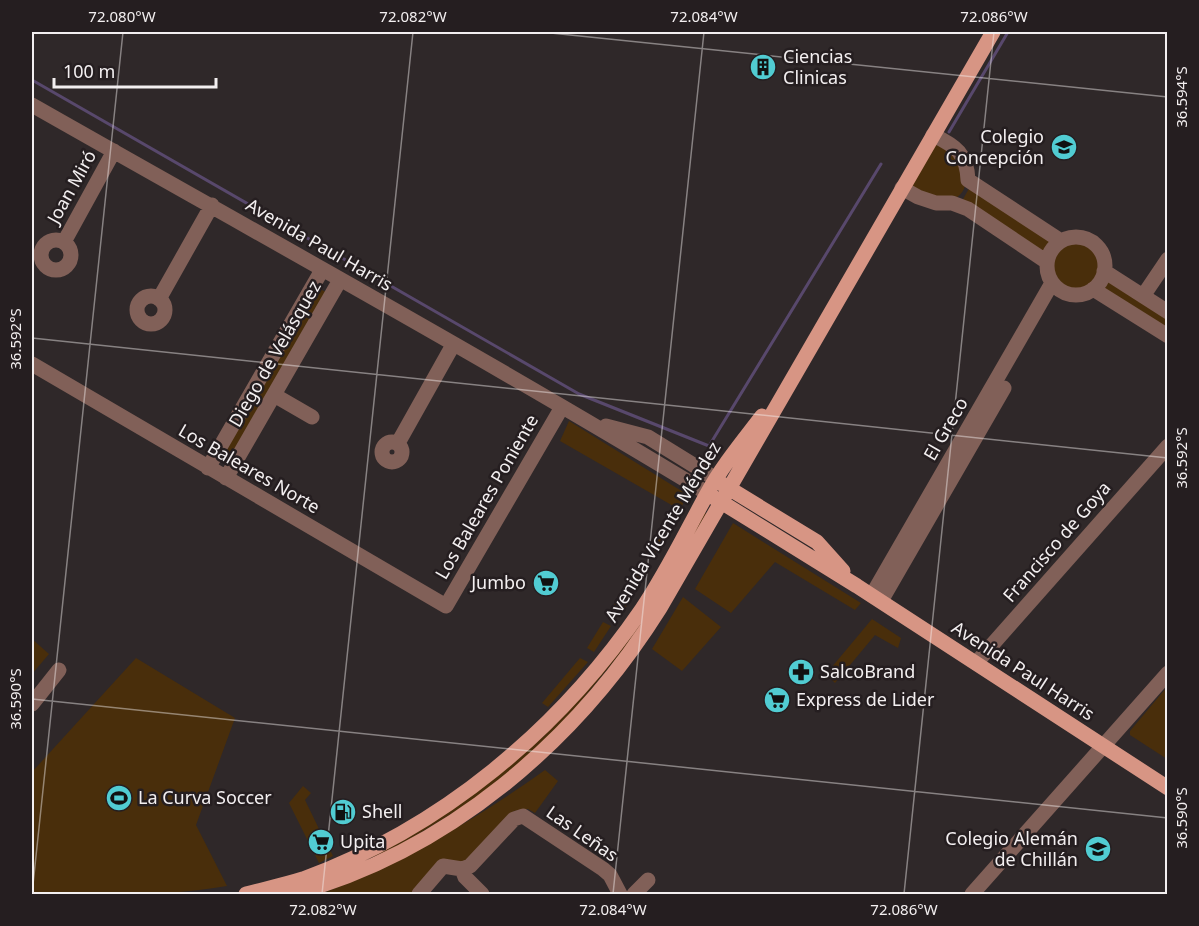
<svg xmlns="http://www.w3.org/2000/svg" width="1199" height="926" viewBox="0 0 1199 926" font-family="'Noto Sans',sans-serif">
<rect width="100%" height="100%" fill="#2f2829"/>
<path fill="#492e0b" d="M932 139 959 156C965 175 973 189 951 201L905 187Z
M971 185 1054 240 1043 257 962 201Z
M1049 265a26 26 0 1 1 52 0a26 26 0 1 1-52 0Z
M1104 275 1167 318V335L1095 289Z
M320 289 326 292 228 461 222 457Z
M569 421 688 495 653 558 646 555 675 507 560 441Z
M704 512 709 516 631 640 568 717 521 762 469 803 397 847 298 888 276 894H263L322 876 544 736Z
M733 523 861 603 855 610 775 562 731 613 695 589Z
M641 564 647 568 624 610 615 619 608 614Z
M683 597 721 627 682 671 652 649Z
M872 619 901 638 898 648 875 635 835 683 826 674Z
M603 622 611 626 594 652 587 648Z
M32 639 49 654 32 674Z
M136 658 235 718 196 825 227 886C165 896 94 899 32 892V772Z
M580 658 588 662 548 707 542 703Z
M1167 687V759L1130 735V731Z
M545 770 558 781 535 813 528 809 514 811 469 860 459 863 413 894H321C401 862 474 821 545 770Z
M303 786 311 793 305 800 320 831 309 836 317 851 328 846 333 856 319 863 289 803Z"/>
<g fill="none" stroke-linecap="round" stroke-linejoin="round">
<path stroke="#58486c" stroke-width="3" d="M32 80 579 394 709 446 881 164
M949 132 1008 32"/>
<path stroke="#816058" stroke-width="15" d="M32 105C257 233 485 358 707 493
M933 135C956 146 967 154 968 180L1061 241
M902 188 918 197 936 203H952L968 209 1047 262
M1047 266a29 29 0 1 1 58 0a29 29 0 1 1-58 0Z
M41 255a15 15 0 1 1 30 0a15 15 0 1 1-30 0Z
M64 242 114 151
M1104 271 1168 312
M1093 289 1168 336
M137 310a14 14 0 1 1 28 0a14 14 0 1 1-28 0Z
M1143 296 1168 259
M159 299 212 205
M32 364 446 606 562 407
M274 395 312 417
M606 426 648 437 716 479
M382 452a10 10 0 1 1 20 0a10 10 0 1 1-20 0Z
M398 443 453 345
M208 468 322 270
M226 478 340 280
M872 595 1052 283
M881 601 1004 388
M976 663 1168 446
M32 704 59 670
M462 869 465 877 482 894
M419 894 443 866 462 869 470 866 514 819 523 816 603 869 610 875 620 894
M634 894 648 880
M972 894 1168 673"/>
<path stroke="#d79584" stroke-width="15" d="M722 484 817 542 843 571
M713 497 857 586 1168 788
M246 894C265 889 284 885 303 879 442 828 559 730 642 609 667 572 686 532 707 494 722 466 743 441 762 416
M293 894C447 852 576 742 660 608L993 32"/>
</g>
<path fill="none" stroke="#f3eff0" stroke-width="1.5" stroke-opacity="0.45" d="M541 32 1168 97M32 338 1168 458M32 699 1168 818M32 894 123 32M322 894 413 32M613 894 704 32M904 894 994 32"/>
<defs>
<symbol id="building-disc" viewBox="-11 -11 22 22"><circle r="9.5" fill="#51ccd2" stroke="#251e20"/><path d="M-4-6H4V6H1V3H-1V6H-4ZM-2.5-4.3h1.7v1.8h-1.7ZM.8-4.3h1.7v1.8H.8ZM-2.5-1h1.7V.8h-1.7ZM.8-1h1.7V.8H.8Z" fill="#111"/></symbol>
<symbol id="school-disc" viewBox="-11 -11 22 22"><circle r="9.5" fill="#51ccd2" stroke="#251e20"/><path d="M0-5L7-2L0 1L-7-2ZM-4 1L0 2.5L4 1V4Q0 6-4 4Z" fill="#111"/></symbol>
<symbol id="supermarket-disc" viewBox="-11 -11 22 22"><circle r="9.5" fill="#51ccd2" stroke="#251e20"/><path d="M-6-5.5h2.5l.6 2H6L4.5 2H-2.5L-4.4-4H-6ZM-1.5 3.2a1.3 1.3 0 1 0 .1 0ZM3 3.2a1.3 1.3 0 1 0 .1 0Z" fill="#111"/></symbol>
<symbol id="pharmacy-disc" viewBox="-11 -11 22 22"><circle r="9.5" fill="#51ccd2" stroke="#251e20"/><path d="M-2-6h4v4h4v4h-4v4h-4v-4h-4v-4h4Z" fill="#111"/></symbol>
<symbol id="stadium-disc" viewBox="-11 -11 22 22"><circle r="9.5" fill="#51ccd2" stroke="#251e20"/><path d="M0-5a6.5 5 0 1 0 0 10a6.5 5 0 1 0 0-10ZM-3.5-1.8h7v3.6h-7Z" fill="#111"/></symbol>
<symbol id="fuel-disc" viewBox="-11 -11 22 22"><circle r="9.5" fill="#51ccd2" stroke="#251e20"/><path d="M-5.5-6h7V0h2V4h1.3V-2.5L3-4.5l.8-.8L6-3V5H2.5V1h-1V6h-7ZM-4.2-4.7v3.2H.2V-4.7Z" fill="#111"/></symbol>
</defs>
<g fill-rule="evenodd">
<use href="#building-disc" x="748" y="52" width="30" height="30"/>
<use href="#school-disc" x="1049" y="132" width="30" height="30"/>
<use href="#supermarket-disc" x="531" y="568" width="30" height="30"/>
<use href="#pharmacy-disc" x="786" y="657" width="30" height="30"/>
<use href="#supermarket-disc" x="762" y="685" width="30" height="30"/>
<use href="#stadium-disc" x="104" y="783" width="30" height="30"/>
<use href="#fuel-disc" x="328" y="797" width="30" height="30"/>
<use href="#supermarket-disc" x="306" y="827" width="30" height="30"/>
<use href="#school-disc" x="1083" y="834" width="30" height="30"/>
</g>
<g text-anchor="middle" stroke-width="5" stroke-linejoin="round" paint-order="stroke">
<g font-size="18" fill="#f3eff0" stroke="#251e20" text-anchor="start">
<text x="783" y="63">Ciencias<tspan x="783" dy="21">Clinicas</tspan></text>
<text x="1044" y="143" text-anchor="end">Colegio<tspan x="1044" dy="21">Concepción</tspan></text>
<text x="526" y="589" text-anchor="end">Jumbo</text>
<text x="820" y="678">SalcoBrand</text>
<text x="796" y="706">Express de Lider</text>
<text x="138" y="804">La Curva Soccer</text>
<text x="362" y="818">Shell</text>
<text x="1078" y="845" text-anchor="end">Colegio Alemán<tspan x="1078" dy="21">de Chillán</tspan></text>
<text x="340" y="848">Upita</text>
</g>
<g font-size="18" fill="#f3eff0" stroke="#251e20">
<text transform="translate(72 187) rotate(-61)" y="6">Joan Miró</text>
<text transform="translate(319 245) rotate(30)" y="6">Avenida Paul Harris</text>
<text transform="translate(275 354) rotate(-60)" y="6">Diego de Velásquez</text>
<text transform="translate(946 429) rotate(-60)" y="6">El Greco</text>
<text transform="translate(249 469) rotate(30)" y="6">Los Baleares Norte</text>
<text transform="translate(487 497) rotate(-60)" y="6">Los Baleares Poniente</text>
<text transform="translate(663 532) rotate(-59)" y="6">Avenida Vicente Méndez</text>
<text transform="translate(1057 542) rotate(-49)" y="6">Francisco de Goya</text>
<text transform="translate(1023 671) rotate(33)" y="6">Avenida Paul Harris</text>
<text transform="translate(582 834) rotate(35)" y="6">Las Leñas</text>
</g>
</g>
<rect width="1199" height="926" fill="none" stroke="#251e20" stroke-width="66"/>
<path d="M54 78v9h162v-9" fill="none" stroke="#f3eff0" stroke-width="3"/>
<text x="63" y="78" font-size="18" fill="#f3eff0" stroke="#251e20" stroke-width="4.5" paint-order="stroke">100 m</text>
<rect x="33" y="33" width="1133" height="860" fill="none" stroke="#f3eff0" stroke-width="2"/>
<g font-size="15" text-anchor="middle" fill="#f3eff0">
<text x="122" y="22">72.080°W</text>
<text x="413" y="22">72.082°W</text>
<text x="704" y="22">72.084°W</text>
<text x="994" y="22">72.086°W</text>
<text transform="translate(1182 97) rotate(-90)" y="5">36.594°S</text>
<text transform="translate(16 339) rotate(-90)" y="5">36.592°S</text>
<text transform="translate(1182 458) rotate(-90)" y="5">36.592°S</text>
<text transform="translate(16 699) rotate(-90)" y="5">36.590°S</text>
<text transform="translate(1182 818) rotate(-90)" y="5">36.590°S</text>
<text x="323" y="915">72.082°W</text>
<text x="613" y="915">72.084°W</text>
<text x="904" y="915">72.086°W</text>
</g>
</svg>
